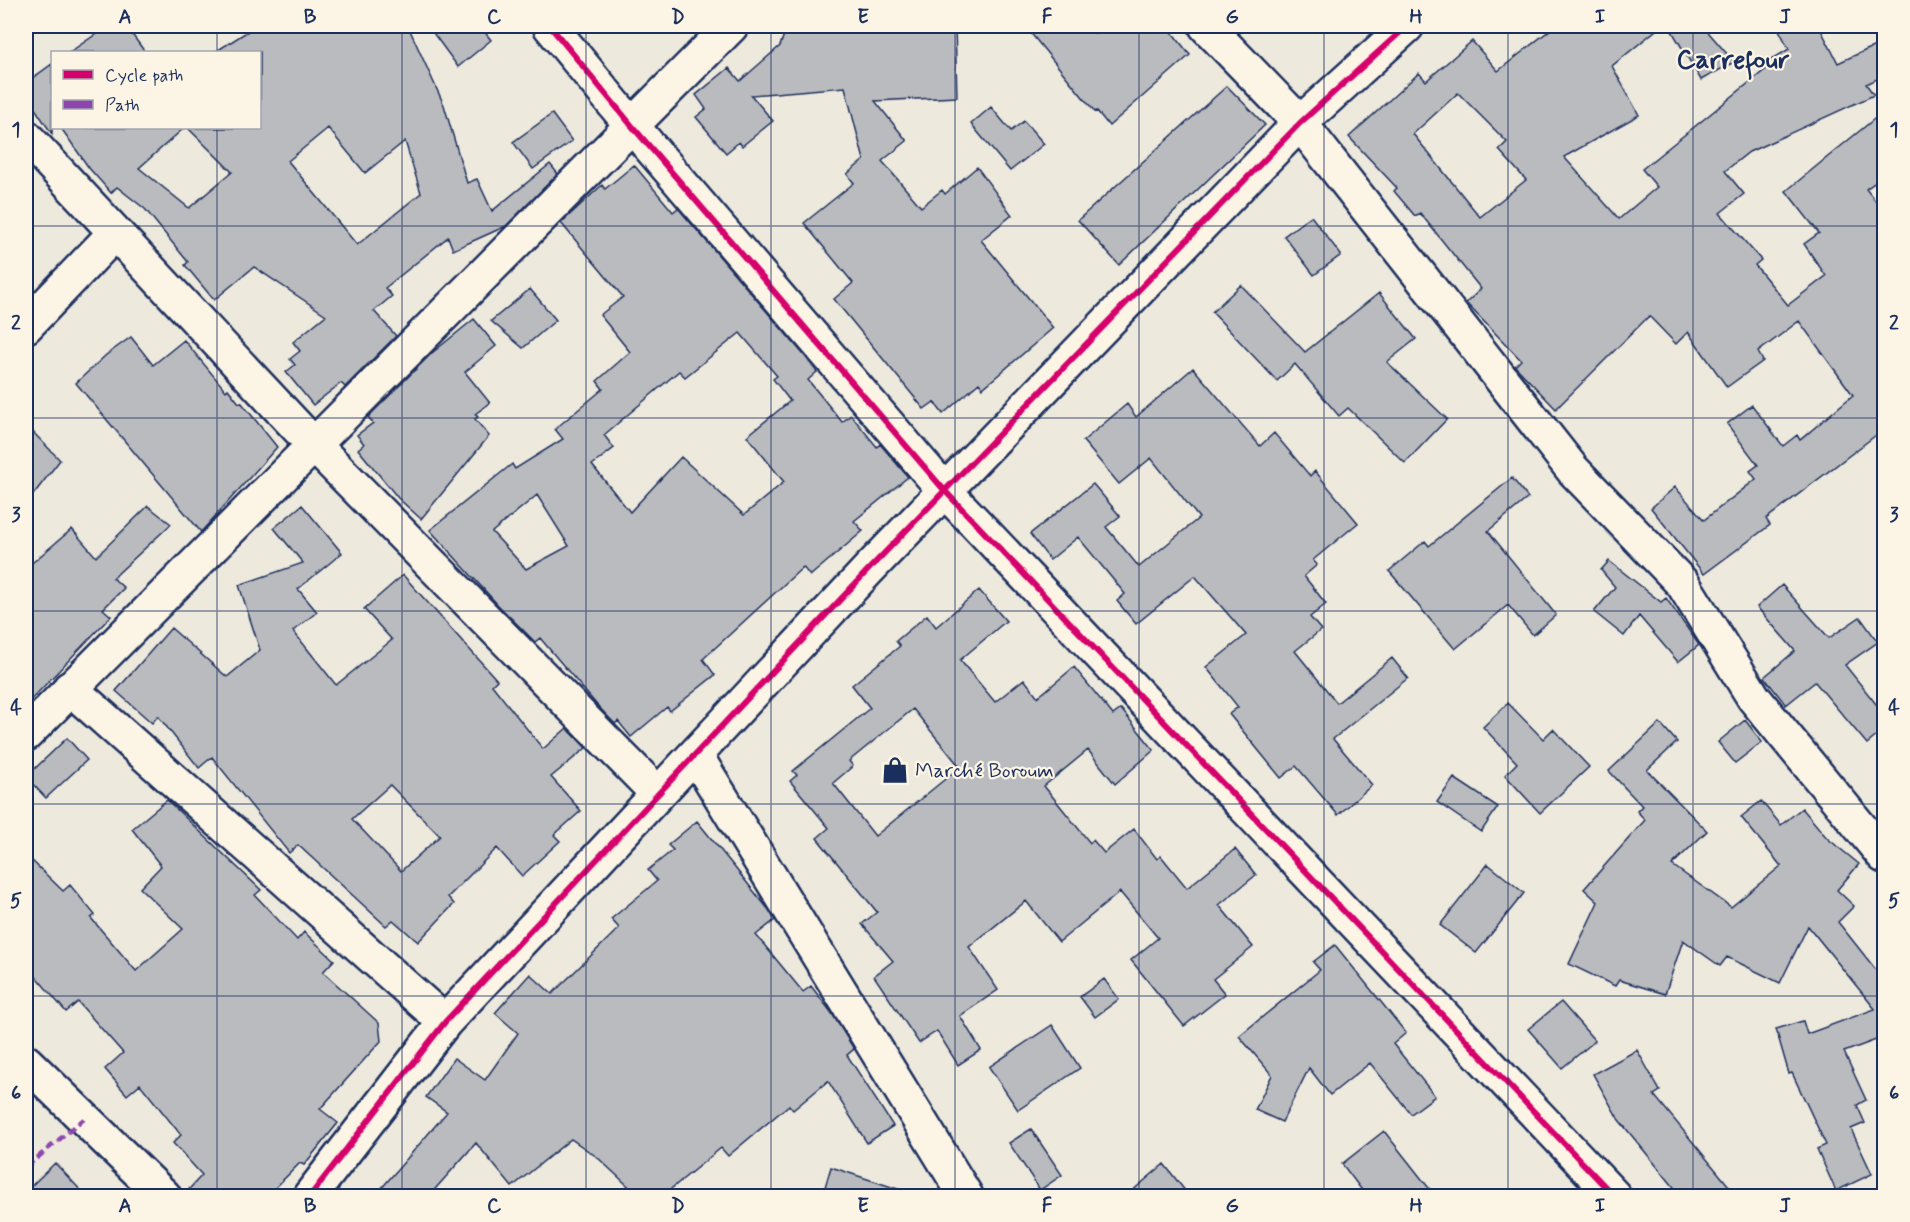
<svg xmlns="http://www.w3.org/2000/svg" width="1910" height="1222" viewBox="0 0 1910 1222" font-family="Mynerve,sans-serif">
<rect width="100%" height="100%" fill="#eee9dd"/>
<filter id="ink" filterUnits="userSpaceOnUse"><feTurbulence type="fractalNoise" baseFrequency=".0167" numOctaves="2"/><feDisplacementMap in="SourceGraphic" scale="12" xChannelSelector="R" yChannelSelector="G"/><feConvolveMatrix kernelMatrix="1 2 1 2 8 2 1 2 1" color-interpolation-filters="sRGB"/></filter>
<g filter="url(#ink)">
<path fill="#babbbe" stroke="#1b2f5e" stroke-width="1.5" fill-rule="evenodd" d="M108 26H126L145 52H70Z
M256 26H408L444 105 467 183 477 179 492 211 550 164 558 174 506 226 453 250 448 237 385 288 392 296 374 311 396 336 345 387 341 383 313 405 286 372 295 365 290 359 300 351 293 342 326 315 254 267 214 300 185 265 188 262 145 209 117 187 111 193 89 168 61 128H184L139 168 189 208 232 172 188 128H260V52H215ZM328 128 365 173 405 141 421 193 357 245 288 161Z
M428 26H480L491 40 458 67Z
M787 26H845L843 32 894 31 900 26H955L957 97 875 101 907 141 882 161 921 207 942 190 945 194 977 167 1012 215 981 240 1053 328 983 388 979 383 943 414 934 402 924 409 834 299 853 283 804 223 854 183 847 174 864 160 845 87 751 95 773 121 742 146 739 142 726 153 696 117 706 109 696 95 729 68 740 81 780 46Z
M1025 26H1089L1095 33 1104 26H1167L1190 55 1109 126 1097 111 1095 112Z
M1555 26H1661L1612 66 1639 115 1564 157 1619 219 1657 187 1642 169 1771 65 1769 61 1789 49 1777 26H1819L1838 63 1884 42V76L1866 84 1874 95 1749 152 1725 171 1744 194 1720 213 1761 260 1755 265 1788 305 1826 276 1804 244 1819 233 1786 191 1884 111V176L1866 189 1884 212V429L1766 519 1770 525 1704 574 1651 508 1675 487 1704 520 1756 479 1750 471 1758 465 1727 424 1752 405 1783 446 1797 435 1800 440 1853 395 1799 321 1758 352 1763 361 1727 387 1688 332 1676 344 1649 316 1556 409 1515 366 1521 360 1466 303 1481 289 1420 213 1415 216 1394 191 1397 188 1349 137 1419 73 1426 81 1472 41 1498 71ZM1458 93 1507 142 1499 150 1526 180 1480 217 1413 134Z
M1669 26H1703L1734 62 1701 80Z
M52 64V134L26 95V83Z
M1227 86 1265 125 1119 265 1078 220Z
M991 107 1011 131 1024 121 1044 144 1010 171 971 124Z
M552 114 572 141 533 169 513 142Z
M634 165 673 212 678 208 804 355 817 372 808 380 842 422 851 415 877 447 880 444 908 477 854 521 863 531 810 576 803 567 703 659 715 675 670 711 667 707 631 737 618 721 615 724 596 704 540 638 535 642 498 605 430 530 512 464 515 469 563 439 555 429 603 389 597 381 630 352 600 315 623 297 561 223 602 185 605 189ZM740 333 777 376 773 379 790 401 747 436 784 482 744 515 681 457 630 512 592 465 614 448 604 435 679 371 685 377ZM537 495 569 546 526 569 492 532Z
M1311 216 1341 255 1314 275 1284 236Z
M1241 285 1305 352 1379 293 1416 339 1387 362 1447 419 1405 463 1348 408 1339 416 1295 364 1277 381 1212 312Z
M530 289 556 320 523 348 491 321Z
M474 319 496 346 465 372 490 403 475 414 478 417 475 419 489 436 421 519 398 498 358 449 364 444 357 435 373 423 368 417 432 353Z
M131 337 153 365 184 340 226 391 228 389 239 403 241 402 277 447 201 532 76 383 106 355Z
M1193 368 1260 446 1274 433 1310 476 1315 471 1358 523 1313 560 1317 565 1304 576 1326 604 1310 617 1321 630 1295 651 1337 703 1392 658 1408 678 1333 739 1372 785 1338 815 1296 766 1281 778 1229 714 1238 707 1206 667 1246 635 1195 576 1136 624 1117 601 1125 594 1078 537 1050 560 1030 534 1093 484 1120 516 1106 527 1139 567 1199 518 1151 458 1119 484 1083 441 1127 404 1136 417Z
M26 425 60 460 26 504Z
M1512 478 1528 498 1488 531 1556 615 1533 635 1508 605 1455 649 1389 571 1425 541 1429 546Z
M302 505 342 553 298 589 317 612 293 631 336 685 392 640 364 609 403 575 497 680 492 685 543 749 567 728 586 748 551 777 581 811 554 835 560 841 522 876 497 848 448 897 454 904 418 942 393 920 386 926 298 845 289 853 212 757 199 768 158 716 152 723 116 691 171 628 227 677 260 650 239 585 303 563 274 528ZM390 785 440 836 401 871 352 819Z
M148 506 171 524 113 578 124 588 103 609 111 616 26 705V568L72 529 96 557Z
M1609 561 1661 602 1666 598 1699 645 1678 662 1639 616 1624 636 1594 612 1615 587 1601 570Z
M1782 585 1829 638 1860 617 1878 642 1845 665 1884 714V730L1867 744 1815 682 1786 705 1764 677 1795 651 1757 607Z
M979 590 1006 621 960 660 995 702 1024 679 1038 697 1074 667 1113 715 1121 709 1154 750 1115 784 1088 750 1044 786 1090 843 1093 840 1104 853 1134 829 1157 859 1161 856 1187 888 1235 849 1256 875 1219 905 1253 947 1213 979 1225 994 1184 1026 1131 960 1158 938 1120 892 1059 942 1026 901 969 947 998 990 960 1016 981 1050 958 1065 937 1031 919 1043 874 976 893 961 862 924 877 912 817 838 829 828 790 781 797 775 793 771 870 708 852 685 900 646 896 641 927 615 936 627ZM913 709 960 767 875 836 833 783 853 766 849 761Z
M1508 703 1543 739 1553 729 1589 767 1540 813 1505 775 1517 763 1483 727Z
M1745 720 1762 742 1735 763 1718 742Z
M1660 723 1677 742 1647 770 1707 831 1672 865 1731 907 1781 866 1741 817 1761 801 1781 825 1802 808 1827 838 1859 864 1837 890 1854 906 1838 922 1884 980V1037L1844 1052 1866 1100 1857 1105 1865 1123 1851 1129 1872 1174 1836 1191 1817 1149 1826 1145 1792 1073 1789 1074 1776 1029 1803 1021 1807 1034 1875 1009 1808 926 1780 983 1727 957 1720 966 1683 940 1665 994 1619 980 1615 986 1569 964 1598 902 1584 889 1645 820 1637 811 1642 806 1609 771Z
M67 738 87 760 46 798 26 777Z
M1454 778 1498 807 1481 832 1437 802Z
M167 800 261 890 255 895 297 940 304 932 334 960 323 972 379 1023 381 1041 320 1109 338 1123 304 1165 300 1163 266 1197H182L202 1175 173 1143 181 1135 140 1084 127 1095 105 1069 123 1053 78 1002 66 1012 26 965V855L63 891 70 885 95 915 91 918 136 971 183 929 140 888 161 866 132 829Z
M697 821 769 910 775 920 756 935 803 992 811 986 831 1012 854 1049 847 1055 893 1126 867 1143 828 1081 793 1110 789 1105 728 1156 721 1148 661 1197H640L597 1157 571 1139 512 1187 476 1143 428 1197H374L447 1112 426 1097 454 1058 485 1080 518 1033 495 1013 530 974 552 994 619 928 611 919 657 881 648 870 673 850 668 845Z
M1488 864 1524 893 1476 953 1440 925Z
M1335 945 1406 1033 1393 1044 1435 1096 1411 1114 1370 1063 1330 1095 1309 1068 1282 1122 1255 1110 1272 1075 1239 1036 1320 970 1313 962Z
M1104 979 1119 999 1095 1017 1080 997Z
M1561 1002 1595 1041 1562 1068 1528 1029Z
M1052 1025 1080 1068 1018 1110 989 1067Z
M1637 1050 1660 1091 1654 1095 1738 1197H1682L1619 1120 1593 1074Z
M1031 1129 1062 1175 1040 1190 1009 1143Z
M1384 1131 1436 1197H1367L1342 1164Z
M55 1163 87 1197H26V1191Z
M1164 1164 1190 1197H1125Z
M831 1167 904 1191 903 1197H822Z"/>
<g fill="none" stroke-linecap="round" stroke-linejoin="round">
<defs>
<path id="minor" d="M550 26 632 126 945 491 1614 1196
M1206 26 1300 123 1573 470 1683 584 1754 698 1884 856
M26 137 314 445 658 794
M26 326 115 233
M70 688 445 1022
M26 734 731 26
M696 756 966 1196
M26 1062 164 1196
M310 1196 445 1022 658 794 868 570 1300 123 1407 26"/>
</defs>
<use href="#minor" stroke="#1b2f5e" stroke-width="38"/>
<use href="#minor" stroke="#fcf5e5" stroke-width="33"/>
<path stroke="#8e44ad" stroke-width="4.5" stroke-dasharray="9 4.5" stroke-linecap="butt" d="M26 1167 84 1119"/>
<defs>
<path id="cycleway" d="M550 26 632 126 945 491 1614 1196
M310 1196 445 1022 658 794 868 570 1300 123 1407 26"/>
</defs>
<use href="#cycleway" stroke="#fcf5e5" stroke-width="10"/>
<use href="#cycleway" stroke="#d6006c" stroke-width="6"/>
</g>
</g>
<path fill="none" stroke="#1b2f5e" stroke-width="1.5" stroke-opacity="0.55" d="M217 26V52M402 26V1196M586 26V1196M771 26V1196M955 26V1196M1139 26V1196M1324 26V1196M1508 26V1196M1693 26V1196M217 128V1196M26 226H1884M26 418H1884M26 611H1884M26 804H1884M26 996H1884"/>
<defs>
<symbol id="shop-bare" viewBox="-9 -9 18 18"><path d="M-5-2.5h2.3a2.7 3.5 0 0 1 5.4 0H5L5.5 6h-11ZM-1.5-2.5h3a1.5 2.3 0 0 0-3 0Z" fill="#1b2f5e" stroke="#fcf5e5" stroke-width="2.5" paint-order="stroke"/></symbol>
</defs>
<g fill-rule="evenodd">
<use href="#shop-bare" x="876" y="751" width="38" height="38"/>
</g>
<g text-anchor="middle" stroke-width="4.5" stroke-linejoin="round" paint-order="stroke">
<g font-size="21" fill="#1b2f5e" stroke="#fcf5e5" text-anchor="start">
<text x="915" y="777">Marché Boroum</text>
</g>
<g font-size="27" font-weight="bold" fill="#1b2f5e" stroke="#fcf5e5">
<text x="1733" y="68">Carrefour</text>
</g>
</g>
<rect width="1910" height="1222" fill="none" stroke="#fcf5e5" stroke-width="66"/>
<rect x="51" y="51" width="210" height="78" fill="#fcf5e5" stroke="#a2a6af" stroke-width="1.5"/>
<rect x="63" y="70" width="30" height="9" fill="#d6006c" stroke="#a2a6af" stroke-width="1.5"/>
<text x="105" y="81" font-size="18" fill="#1b2f5e">Cycle path</text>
<rect x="63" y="100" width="30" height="9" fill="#8e44ad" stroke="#a2a6af" stroke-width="1.5"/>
<text x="105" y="111" font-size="18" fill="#1b2f5e">Path</text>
<rect x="33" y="33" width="1844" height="1156" fill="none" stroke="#1b2f5e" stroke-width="2"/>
<g font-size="20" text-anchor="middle" font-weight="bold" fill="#1b2f5e">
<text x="125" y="23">A</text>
<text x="310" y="23">B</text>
<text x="494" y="23">C</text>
<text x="678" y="23">D</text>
<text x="863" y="23">E</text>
<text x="1047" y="23">F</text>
<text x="1232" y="23">G</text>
<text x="1416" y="23">H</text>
<text x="1600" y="23">I</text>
<text x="1785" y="23">J</text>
<text x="16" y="136">1</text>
<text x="1894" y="136">1</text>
<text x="16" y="329">2</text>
<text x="1894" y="329">2</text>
<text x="16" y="521">3</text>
<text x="1894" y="521">3</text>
<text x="16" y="714">4</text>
<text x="1894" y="714">4</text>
<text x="16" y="907">5</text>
<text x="1894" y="907">5</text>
<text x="16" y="1099">6</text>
<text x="1894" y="1099">6</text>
<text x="125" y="1212">A</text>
<text x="310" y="1212">B</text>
<text x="494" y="1212">C</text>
<text x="678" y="1212">D</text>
<text x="863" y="1212">E</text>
<text x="1047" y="1212">F</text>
<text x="1232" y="1212">G</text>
<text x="1416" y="1212">H</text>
<text x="1600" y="1212">I</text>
<text x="1785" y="1212">J</text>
</g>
</svg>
